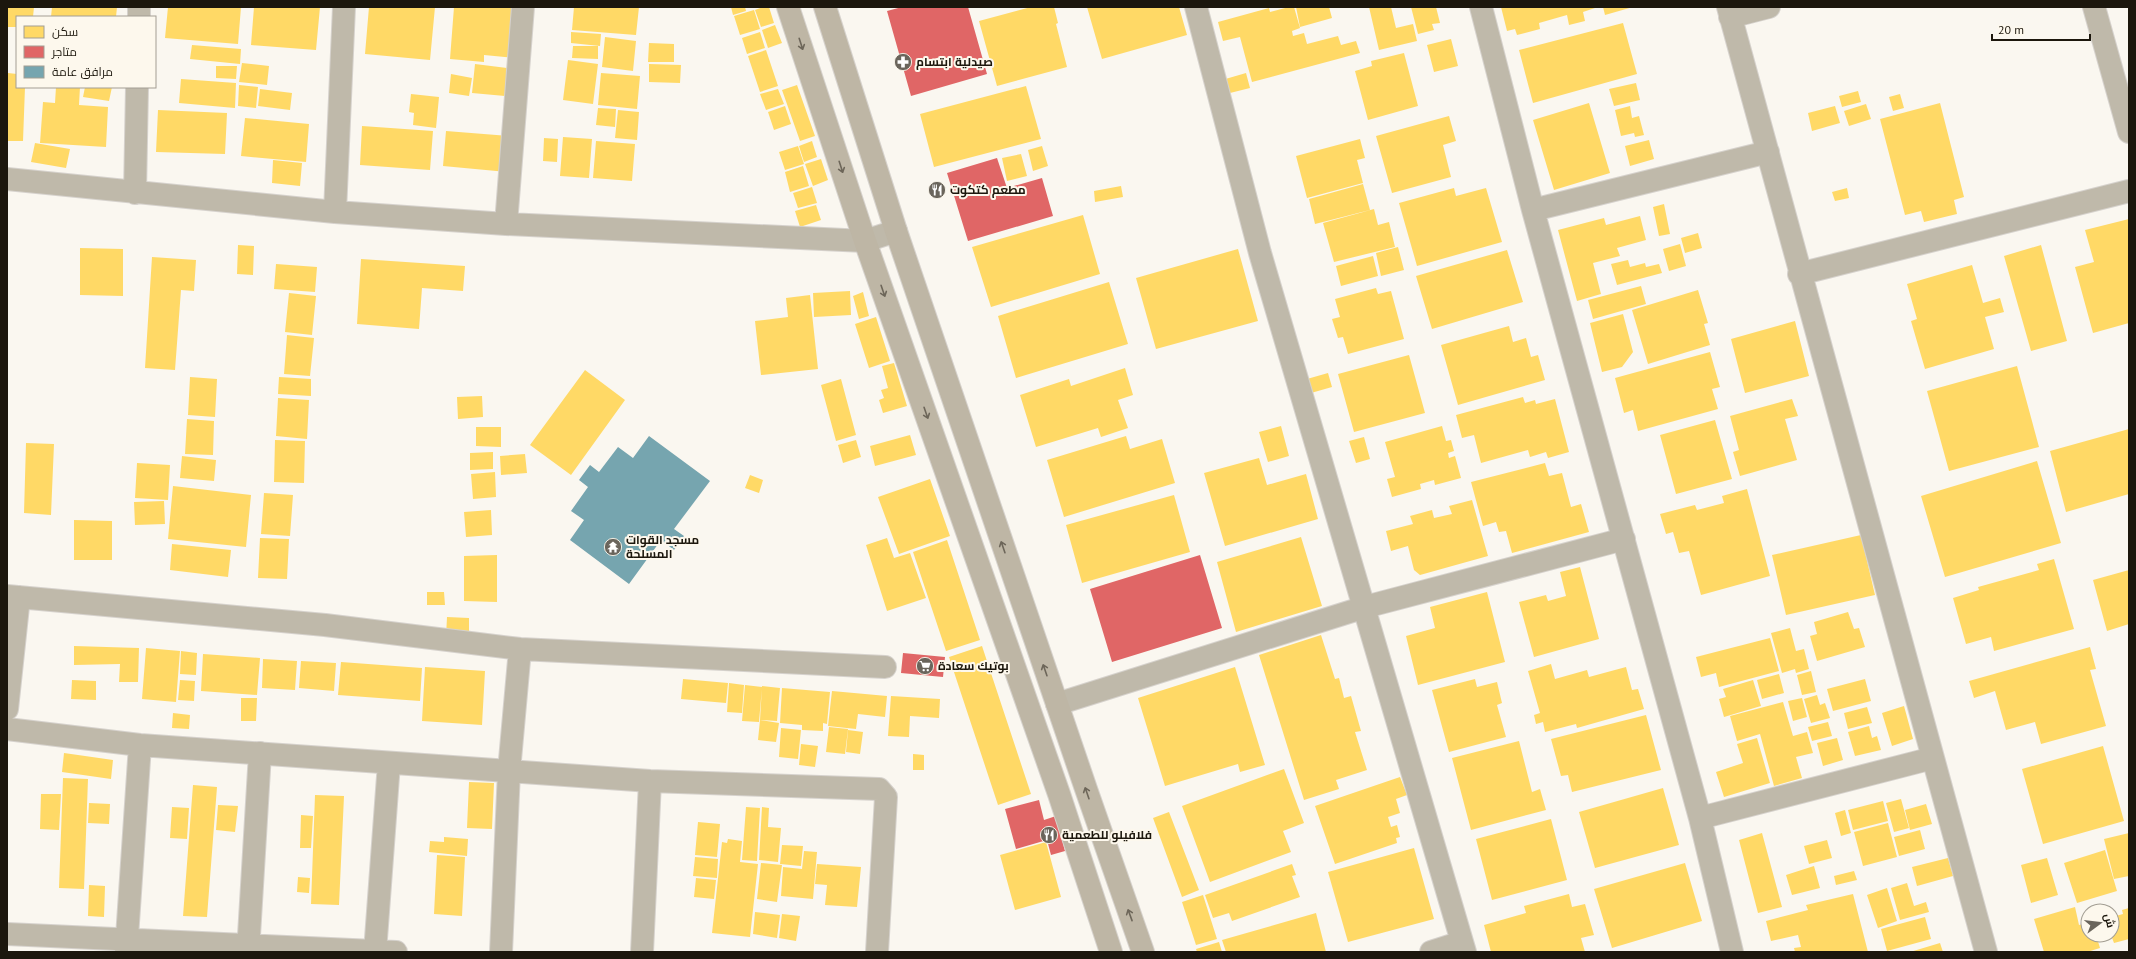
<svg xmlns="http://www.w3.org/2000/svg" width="2136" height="959" viewBox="0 0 2136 959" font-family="'PT Sans',Cairo,sans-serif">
<rect width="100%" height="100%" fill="#faf7f0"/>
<path fill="#ffd966" d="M7 7H34L33 17H17V27H7Z
M52 7H117L116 17H51Z
M168 7H241L238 44 165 38Z
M254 7H320L316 50 251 45Z
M369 7H435L430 60 365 54Z
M454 7H519L514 58 484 55V62L450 59Z
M574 7H639L636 35 572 30Z
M731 7H745L746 11 733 15Z
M763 7H769L774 23 761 27 755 10Z
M1031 7H1054L1058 23 1056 24 1067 67 997 86 979 21Z
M1087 7H1179L1187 35 1102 59Z
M1289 7H1294L1300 28 1292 31 1293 36 1304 33 1307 44 1338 36 1341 45 1356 41 1360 53 1252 82 1240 37 1223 41 1218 22 1269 8 1270 12Z
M1296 7H1329L1332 18 1300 27Z
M1369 7H1391L1396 28 1413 24 1417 41 1379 50Z
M1411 7H1436L1440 23 1432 24 1434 30 1418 34Z
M1501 7H1598L1583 12 1585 21 1569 25 1567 15 1539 23 1540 29 1517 35 1515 29 1507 31Z
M1603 7H1633L1605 15Z
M754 10 760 29 740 35 734 16Z
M1623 23 1637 74 1533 103 1519 50Z
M775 25 782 43 768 48 762 30Z
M571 32 601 34 600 46 571 43Z
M760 32 765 48 747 54 742 38Z
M605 37 636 41 633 71 602 67Z
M1451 39 1458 66 1434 72 1427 45Z
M649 43 674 44V62H648Z
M192 45 241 49 240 64 190 59Z
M573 46H598V59L572 58Z
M766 50 778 86 760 92 748 56Z
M1404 53 1418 106 1368 120 1355 71 1372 66 1371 61Z
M568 60 598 64 593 104 563 100Z
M242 63 269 66 267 85 239 82Z
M475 64 507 68 505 96 472 93Z
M649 64 681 65 680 83 649 82Z
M216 66H237L236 79 216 78Z
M8 73 17 74V87H25L23 141H7Z
M601 73 640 76 637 109 598 105Z
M1246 73 1250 88 1226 94 1222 80Z
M451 74 472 78 469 96 449 93Z
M181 79 236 83 235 108 179 103Z
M1636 83 1640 100 1614 106 1609 89Z
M239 85 258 87 256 108 238 106Z
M797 85 815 136 800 141 782 90Z
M1026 86 1041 139 934 167 920 114Z
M56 87H80L79 105 108 107 106 147 40 143 43 102 55 103Z
M85 87H112L109 101 83 97Z
M260 89 292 93 290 110 258 106Z
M778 89 784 104 766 110 760 94Z
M1858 91 1861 102 1842 107 1839 96Z
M411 94 439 97 436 128 413 125 414 113 409 112Z
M1900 94 1904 108 1893 111 1889 97Z
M1589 103 1610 173 1554 190 1533 120Z
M1940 103 1964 197 1954 200 1957 214 1924 222 1921 211 1905 215 1880 119Z
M1866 104 1871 119 1849 126 1844 111Z
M785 106 791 124 774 130 768 112Z
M1630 106 1632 118 1639 116 1644 135 1635 137 1634 133 1621 136 1615 110Z
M1835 106 1840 123 1812 131 1808 113Z
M598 108 616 109 615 127 596 125Z
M158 110 227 113 225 154 156 152Z
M618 110 639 112 637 140 615 138Z
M1449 116 1456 141 1443 145 1451 177 1392 193 1376 136Z
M245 118 309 124 306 162 241 156Z
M362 126 433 131 430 170 360 165Z
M446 131 509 136 507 172 443 166Z
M563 137 592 139 589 178 560 176Z
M544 138 558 139 557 162 543 161Z
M1360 139 1365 158 1357 160 1363 183 1307 198 1296 156Z
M1649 140 1654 159 1630 166 1625 146Z
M596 141 635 144 632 181 593 178Z
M812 141 817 157 804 162 799 146Z
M35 143 70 149 66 168 31 162Z
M798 146 804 164 785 170 779 152Z
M1042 146 1048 166 1033 171 1028 150Z
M1021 154 1027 176 1007 181 1002 158Z
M821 159 828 180 813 186 805 164Z
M273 160 302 163 300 186 272 183Z
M803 166 809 186 790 192 785 172Z
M1363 184 1370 210 1315 224 1309 199Z
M1121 186 1123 197 1095 202 1094 191Z
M812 187 817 203 798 208 793 193Z
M1454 188 1456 196 1486 188 1502 242 1417 266 1399 203Z
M1847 188 1849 198 1835 201 1832 192Z
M1664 204 1670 234 1659 236 1653 207Z
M816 205 821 220 800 227 795 211Z
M1374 209 1378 225 1389 222 1395 247 1334 262 1323 223Z
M1083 215 1100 274 991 307 972 247Z
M1640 216 1646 240 1617 248 1620 256 1593 263 1601 294 1577 301 1558 230 1604 218 1606 225Z
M2129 219V323L2093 333 2075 267 2094 262 2085 230Z
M1698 233 1702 248 1685 253 1681 238Z
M1680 244 1686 266 1669 271 1663 249Z
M238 245 254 246 253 275 237 274Z
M2041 245 2067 341 2031 351 2004 256Z
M1398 247 1404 270 1381 276 1376 253Z
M80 248 123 249V296L80 295Z
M1238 249 1258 321 1156 349 1136 278Z
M1507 250 1523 302 1432 329 1416 276Z
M1373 256 1378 276 1341 286 1336 266Z
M152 257 196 260 194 291 181 290 175 370 145 368Z
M361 259 465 266 463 291 422 288 419 329 357 324Z
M1628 260 1630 267 1645 263 1646 267 1659 264 1662 273 1617 285 1611 264Z
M276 264 317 267 315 292 274 289Z
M1972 265 1983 303 2000 298 2004 312 1985 317 1994 349 1925 369 1911 321 1917 319 1907 284Z
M1109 282 1128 344 1016 378 998 316Z
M1641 286 1646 304 1593 319 1588 300Z
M1376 288 1378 294 1391 291 1404 339 1348 354 1343 337 1338 338 1332 319 1340 317 1335 299Z
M1698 290 1708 323 1704 324 1710 345 1648 364 1632 310Z
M850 291 851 315 814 317 813 293Z
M863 292 869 316 859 319 853 296Z
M289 293 316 296 312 335 285 332Z
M810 295 818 369 761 375 755 321 788 317 786 298Z
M1623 314 1633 352 1622 367 1602 372 1590 323Z
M876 317 890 361 869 368 855 324Z
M1795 321 1809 376 1745 393 1731 339Z
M1509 326 1513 342 1526 338 1531 357 1538 355 1545 380 1458 405 1441 345Z
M287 335 314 338 310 376 284 374Z
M1710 352 1720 387 1712 389 1718 409 1638 431 1633 410 1624 413 1615 378Z
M1409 355 1425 413 1354 432 1338 374Z
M894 363 907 406 883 413 879 400 884 398 881 390 888 388 882 366Z
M2017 366 2039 447 1949 471 1927 391Z
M1125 368 1133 395 1118 400 1128 428 1101 437 1098 428 1036 447 1020 395 1069 379 1071 386Z
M585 370 625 400 571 475 530 445Z
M1328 373 1332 387 1311 393 1307 379Z
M190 377 217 379 215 417 188 415Z
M279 377 311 379V396L278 394Z
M841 379 856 435 836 441 821 385Z
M482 396 483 417 458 419 457 397Z
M1523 397 1525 403 1535 400 1536 404 1555 399 1569 452 1548 458 1546 452 1530 457 1528 450 1481 463 1474 435 1462 438 1456 415Z
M278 398 309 400 307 439 276 436Z
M1792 399 1798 416 1785 419 1797 460 1740 476 1733 452 1739 450 1730 416Z
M187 419 214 421 213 455 185 454Z
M1715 420 1732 479 1676 494 1660 435Z
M1281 426 1289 456 1268 462 1259 432Z
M1442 426 1446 441 1451 440 1454 451 1448 453 1449 458 1455 456 1461 478 1435 485 1434 480 1420 484 1421 489 1392 497 1387 479 1395 477 1385 442Z
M476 427H501V447L476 446Z
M2129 429V494L2066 512 2050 451Z
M910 435 916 455 875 466 870 446Z
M1126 436 1130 449 1162 439 1175 483 1064 517 1047 460Z
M1364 437 1370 459 1356 463 1349 441Z
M275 440 305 441 304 483 274 482Z
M856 440 861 457 843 463 838 445Z
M26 443 54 444 51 515 24 513Z
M493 452V469L470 470V453Z
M525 454 527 473 501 475 500 456Z
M182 456 216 460 214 481 180 478Z
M1259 458 1267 485 1306 474 1318 519 1225 546 1204 473Z
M2037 461 2061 543 1945 577 1921 496Z
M137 463 170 465 168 500 135 498Z
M1545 463 1549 476 1562 473 1571 507 1581 504 1589 532 1512 553 1506 531 1499 532 1496 522 1483 526 1471 482Z
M495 472 496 497 473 499 471 474Z
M750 475 763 480 759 493 745 488Z
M930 479 950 536 899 554 878 497Z
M173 486 251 495 246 547 168 539Z
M1747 489 1770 576 1701 595 1689 551 1679 553 1673 532 1666 534 1660 514 1695 505 1697 510 1724 503 1722 496Z
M264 493 293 495 290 536 261 534Z
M1174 495 1190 552 1082 583 1066 525Z
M1472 500 1488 556 1420 575 1414 570 1408 546 1391 551 1386 531 1413 524 1410 516 1432 510 1434 518 1452 514 1449 506Z
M164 501 165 524 135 525 134 502Z
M491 510 492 535 466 537 464 512Z
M74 520 112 521V560H74Z
M1861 535 1875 595 1786 615 1772 555Z
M1301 537 1322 606 1236 632 1217 562Z
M260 538 289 539 287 579 258 578Z
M887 538 894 558 910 553 926 598 887 611 866 545Z
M947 540 980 640 946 651 913 552Z
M172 544 231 550 228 577 170 570Z
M497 555V602L464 601V556Z
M2054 559 2074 629 1994 651 1991 637 1966 644 1953 598 1979 590 1978 587 2039 570 2037 564Z
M1580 567 1599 639 1534 657 1519 602 1546 595 1548 601 1566 596 1560 572Z
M2129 570V624L2107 631 2093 580Z
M427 592H444L445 605H427Z
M1487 592 1505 662 1418 685 1406 636 1435 628 1430 607Z
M1848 612 1854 629 1859 628 1865 647 1817 661 1810 636 1817 634 1814 622Z
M447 617 469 618V638L446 637Z
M1790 628 1796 651 1804 649 1809 669 1796 673 1795 669 1782 673 1771 633Z
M1321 635 1335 679 1339 678 1344 698 1351 696 1361 731 1355 732 1367 770 1336 780 1339 789 1304 800 1259 655Z
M1770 638 1779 671 1719 687 1716 673 1701 677 1696 657Z
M74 646 139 648 138 682H119L120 664 74 665Z
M982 646 1031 794 998 805 949 657Z
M2090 647 2096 669 2090 670 2106 726 2041 744 2035 722 2006 730 1995 691 1974 698 1969 681Z
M146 648 180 651 176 702 142 699Z
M181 651 197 653 196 675 180 674Z
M203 654 260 658 257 695 201 691Z
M263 659 297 661 295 690 262 688Z
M301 661 336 663 334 691 299 688Z
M341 662 422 668 420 701 338 695Z
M1551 664 1555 679 1587 670 1589 677 1626 667 1632 690 1638 689 1644 709 1577 728 1576 724 1545 732 1543 722 1536 724 1534 715 1540 713 1528 671Z
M425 667 485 671 482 725 422 721Z
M1235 667 1265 765 1240 772 1238 764 1165 786 1138 698Z
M1811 671 1816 692 1802 695 1797 675Z
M1779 674 1784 693 1762 699 1757 680Z
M683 679 728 683 726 703 681 699Z
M1475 679 1477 687 1497 682 1502 703 1497 705 1506 737 1449 752 1432 690Z
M1865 679 1871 701 1833 711 1827 689Z
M72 680 96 681V700L71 699Z
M180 680 195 681 194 701 178 700Z
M1753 680 1761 706 1724 717 1719 699 1726 697 1723 689Z
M729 683 744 685 742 713 727 712Z
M745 685 762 687 759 722 742 721Z
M762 686 780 688 777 721 760 720Z
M782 688 830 692 827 724 823 723V731L802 730V725L780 723Z
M832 691 887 696 885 717 858 714 856 729 828 726Z
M1817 695 1820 705 1825 703 1830 718 1811 723 1804 699Z
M891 696 940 699 939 718 910 716 909 737 888 736Z
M241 698H257L256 721H241Z
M1802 698 1807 717 1793 721 1788 701Z
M1783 702 1793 736 1807 732 1813 753 1796 757 1802 778 1774 786 1760 734 1737 741 1730 716Z
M1904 706 1913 739 1892 746 1882 713Z
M1867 707 1872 723 1848 729 1844 713Z
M173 713 190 715 189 729 172 728Z
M1646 715 1661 770 1572 792 1568 775 1561 776 1551 739Z
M760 720 779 723 776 742 758 740Z
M1828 722 1832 736 1812 741 1808 727Z
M1869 726 1872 738 1877 736 1881 750 1855 756 1848 732Z
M829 727 848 729 845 754 826 752Z
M781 728 801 730 798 759 779 757Z
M848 730 863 732 860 754 846 752Z
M1757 738 1770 783 1724 797 1716 772 1743 763 1737 744Z
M1837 738 1843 760 1823 766 1817 743Z
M1519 741 1532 792 1540 789 1546 810 1471 830 1452 758Z
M801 744 818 746 815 767 799 765Z
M2103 746 2124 821 2043 844 2022 769Z
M64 753 113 760 111 779 62 772Z
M913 754 924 755V770H913Z
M1284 769 1304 823 1283 831 1291 852 1210 882 1182 806Z
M1400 777 1407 795 1396 799 1400 813 1388 817 1391 827 1397 825 1400 837 1396 838 1397 843 1335 864 1315 806Z
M63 778 88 779 84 889 59 888Z
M469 782 494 783 492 829 467 828Z
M193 785 217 787 207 917 183 916Z
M1663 788 1679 845 1595 868 1579 812Z
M41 794H61L59 830 40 829Z
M315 795 344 796 339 905 311 904Z
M1901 799 1909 828 1894 832 1886 803Z
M1883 801 1888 821 1853 830 1848 810Z
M89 803 110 804 109 824 88 823Z
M1926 804 1932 824 1910 830 1905 810Z
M218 805 238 806 235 832 216 830Z
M172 807 189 808 187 839 170 838Z
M746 807 760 808 757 861 742 860Z
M762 807 769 808 768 827 781 828 778 862 759 860Z
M1845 810 1851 833 1841 836 1835 813Z
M1169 812 1199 890 1182 897 1153 818Z
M301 815 313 816 311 848H300Z
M1551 819 1567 880 1492 900 1476 839Z
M698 822 720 824 717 857 695 855Z
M1888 823 1897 857 1863 866 1854 832Z
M1920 830 1925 849 1899 856 1894 837Z
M1762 833 1782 907 1758 913 1739 840Z
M2129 833V876L2114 879 2104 839Z
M444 837 468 839 467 856 429 852 430 841 444 842Z
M728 839 742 841 740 862 758 864 750 937 712 933 722 842 727 843Z
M1827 840 1832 858 1809 864 1804 846Z
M1046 842 1061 897 1015 910 1000 855Z
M782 845 803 846 801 866 780 864Z
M1414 848 1434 919 1348 942 1328 872Z
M2105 850 2117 891 2077 903 2064 863Z
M804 851 817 852 813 899 781 896 783 867 802 869Z
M437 855 465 857 462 916 434 914Z
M695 857 718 859 717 878 693 876Z
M1948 858 1953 876 1917 886 1912 867Z
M2047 858 2058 895 2031 903 2021 865Z
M761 863 782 865 777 902 757 899Z
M1685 863 1702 921 1612 948 1594 889Z
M817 864 861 867 857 907 825 905 827 885 815 884Z
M1292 864 1296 875 1292 876 1300 897 1232 921 1229 913 1213 918 1205 895Z
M1814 866 1820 888 1792 895 1786 875Z
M1854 871 1857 880 1836 885 1834 876Z
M298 877 310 878 309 893 297 892Z
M696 878 716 880 714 899 694 897Z
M1907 883 1914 906 1926 902 1929 912 1900 920 1891 888Z
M89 885 105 886 104 917 88 916Z
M1887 888 1897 921 1878 928 1867 895Z
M1569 894 1572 907 1585 904 1594 935 1581 938 1585 952H1491L1484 925 1526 913 1524 906Z
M1853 894 1868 952H1795L1794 948 1801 947 1798 935 1771 941 1766 921 1808 910 1806 905Z
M1203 895 1217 939 1196 945 1182 902Z
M2075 907 2079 925 2088 923V935H2096L2100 948 2087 952H2044L2034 919Z
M2129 908V939L2114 943 2111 935 2112 917 2123 914 2122 910Z
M755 912 780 915 777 938 753 934Z
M1316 913 1326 952H1226L1222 940Z
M782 914 800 916 796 941 779 938Z
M1925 917 1931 939 1887 951 1881 929Z
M1219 942 1222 952H1197L1196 949Z
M1940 943 1943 952H1910Z"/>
<path fill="#e06666" d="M902 7H968L987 74 911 96 887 11Z
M997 158 1007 188 1042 178 1053 216 968 241 947 173Z
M1200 555 1222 628 1112 662 1090 589Z
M903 653 945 657 943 677 901 673Z
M1039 800 1044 820 1056 816 1065 851 1051 855 1047 840 1016 849 1005 809Z"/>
<path fill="#76a5af" d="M649 436 710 481 674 529 684 536 674 550 661 540 629 584 570 540 584 520 571 511 588 487 579 480 590 465 599 472 618 447 633 458Z"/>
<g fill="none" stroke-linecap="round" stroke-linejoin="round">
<defs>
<path id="street" d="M1196 7 1260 253 1465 952
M1481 7 1533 210 1700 818 1732 952
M1728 7 1986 952
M2094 7 2129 132
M139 17V7
M1730 17 1769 7
M7 179 335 212 506 224 865 241 896 231
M135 193 137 87
M1533 210 1768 152
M335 212 344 7
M506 224 523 7
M1799 274 2129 191
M7 596 325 625 520 649 885 667
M1057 704 1365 607 1624 539
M7 709 19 597
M7 729 140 745 650 781 879 789 886 797 877 952
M1700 818 1933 758
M7 934 396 952
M126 952 140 745
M248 952 260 753
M375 952 389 763
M501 952 509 771 520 649
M642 952 650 781
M1431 952 1462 942"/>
<path id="secondary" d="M788 7 865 241 1059 794 1111 952
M825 7 896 231 1086 789 1143 952"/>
</defs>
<use href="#street" stroke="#d6d2cd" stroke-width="24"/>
<use href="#secondary" stroke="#d6d2cd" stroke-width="24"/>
<use href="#street" stroke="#bfb9aa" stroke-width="22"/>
<use href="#secondary" stroke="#beb6a5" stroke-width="22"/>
</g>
<defs><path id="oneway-shaft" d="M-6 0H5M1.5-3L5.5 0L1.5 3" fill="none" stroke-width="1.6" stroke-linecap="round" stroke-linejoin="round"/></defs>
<g stroke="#6d6659">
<use href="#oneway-shaft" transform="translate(801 44) rotate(72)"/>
<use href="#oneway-shaft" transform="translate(841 167) rotate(72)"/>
<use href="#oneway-shaft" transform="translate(883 291) rotate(71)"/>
<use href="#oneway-shaft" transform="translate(926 413) rotate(71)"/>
<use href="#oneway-shaft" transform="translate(1003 547) rotate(-109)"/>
<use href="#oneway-shaft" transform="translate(1045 670) rotate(-109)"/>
<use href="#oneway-shaft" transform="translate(1087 793) rotate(-109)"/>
<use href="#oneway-shaft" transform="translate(1130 915) rotate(-110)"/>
</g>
<defs>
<symbol id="pharmacy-disc" viewBox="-11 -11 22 22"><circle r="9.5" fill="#6a655c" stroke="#fdf8ed"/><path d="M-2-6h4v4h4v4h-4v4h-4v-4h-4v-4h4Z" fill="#fff"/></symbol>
<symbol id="restaurant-disc" viewBox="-11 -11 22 22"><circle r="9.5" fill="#6a655c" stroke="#fdf8ed"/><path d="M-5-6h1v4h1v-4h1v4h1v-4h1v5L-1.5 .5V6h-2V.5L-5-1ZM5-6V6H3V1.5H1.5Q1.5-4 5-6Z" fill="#fff"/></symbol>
<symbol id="temple-disc" viewBox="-11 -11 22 22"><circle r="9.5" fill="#6a655c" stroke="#fdf8ed"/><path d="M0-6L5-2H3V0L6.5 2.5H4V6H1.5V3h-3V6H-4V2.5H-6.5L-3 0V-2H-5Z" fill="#fff"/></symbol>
<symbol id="supermarket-disc" viewBox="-11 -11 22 22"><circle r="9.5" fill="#6a655c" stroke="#fdf8ed"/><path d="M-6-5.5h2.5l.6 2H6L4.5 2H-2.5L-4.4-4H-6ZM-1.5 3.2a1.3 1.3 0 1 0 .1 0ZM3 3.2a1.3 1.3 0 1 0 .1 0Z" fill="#fff"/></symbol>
</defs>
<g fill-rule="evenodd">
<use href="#pharmacy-disc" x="893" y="52" width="20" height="20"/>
<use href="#restaurant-disc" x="927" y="180" width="20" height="20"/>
<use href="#temple-disc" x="603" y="537" width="20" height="20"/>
<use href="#supermarket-disc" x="915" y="656" width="20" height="20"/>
<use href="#restaurant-disc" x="1039" y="825" width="20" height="20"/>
</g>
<g text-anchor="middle" stroke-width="4" stroke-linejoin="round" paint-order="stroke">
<g font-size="12" font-weight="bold" fill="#1c170d" stroke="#fdf8ed" text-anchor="start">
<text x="916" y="66">صيدلية ابتسام</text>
<text x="950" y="194">مطعم كتكوت</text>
<text x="626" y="544">مسجد القوات<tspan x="626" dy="14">المسلحة</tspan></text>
<text x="938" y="670">بوتيك سعادة</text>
<text x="1062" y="839">فلافيلو للطعمية</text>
</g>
</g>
<rect width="2136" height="959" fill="none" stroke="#1c170d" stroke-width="16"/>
<rect x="16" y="16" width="140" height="72" fill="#fdf8ed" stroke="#a39e93"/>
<rect x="24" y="26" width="20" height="12" fill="#ffd966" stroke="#a39e93"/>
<text x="52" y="36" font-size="12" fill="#1c170d">سكن</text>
<rect x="24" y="46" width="20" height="12" fill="#e06666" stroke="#a39e93"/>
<text x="52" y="56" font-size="12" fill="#1c170d">متاجر</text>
<rect x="24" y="66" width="20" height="12" fill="#76a5af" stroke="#a39e93"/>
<text x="52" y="76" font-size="12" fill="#1c170d">مرافق عامة</text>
<g transform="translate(2100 923) rotate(75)"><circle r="19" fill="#fdf8ed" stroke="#a39e93"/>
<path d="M0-3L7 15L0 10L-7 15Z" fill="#6a655c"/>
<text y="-6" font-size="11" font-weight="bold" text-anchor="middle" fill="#1c170d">ش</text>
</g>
<path d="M1992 34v6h98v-6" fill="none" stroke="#1c170d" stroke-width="2"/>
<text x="1998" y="34" font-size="12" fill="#1c170d" stroke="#fdf8ed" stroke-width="3" paint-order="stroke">20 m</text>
</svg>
